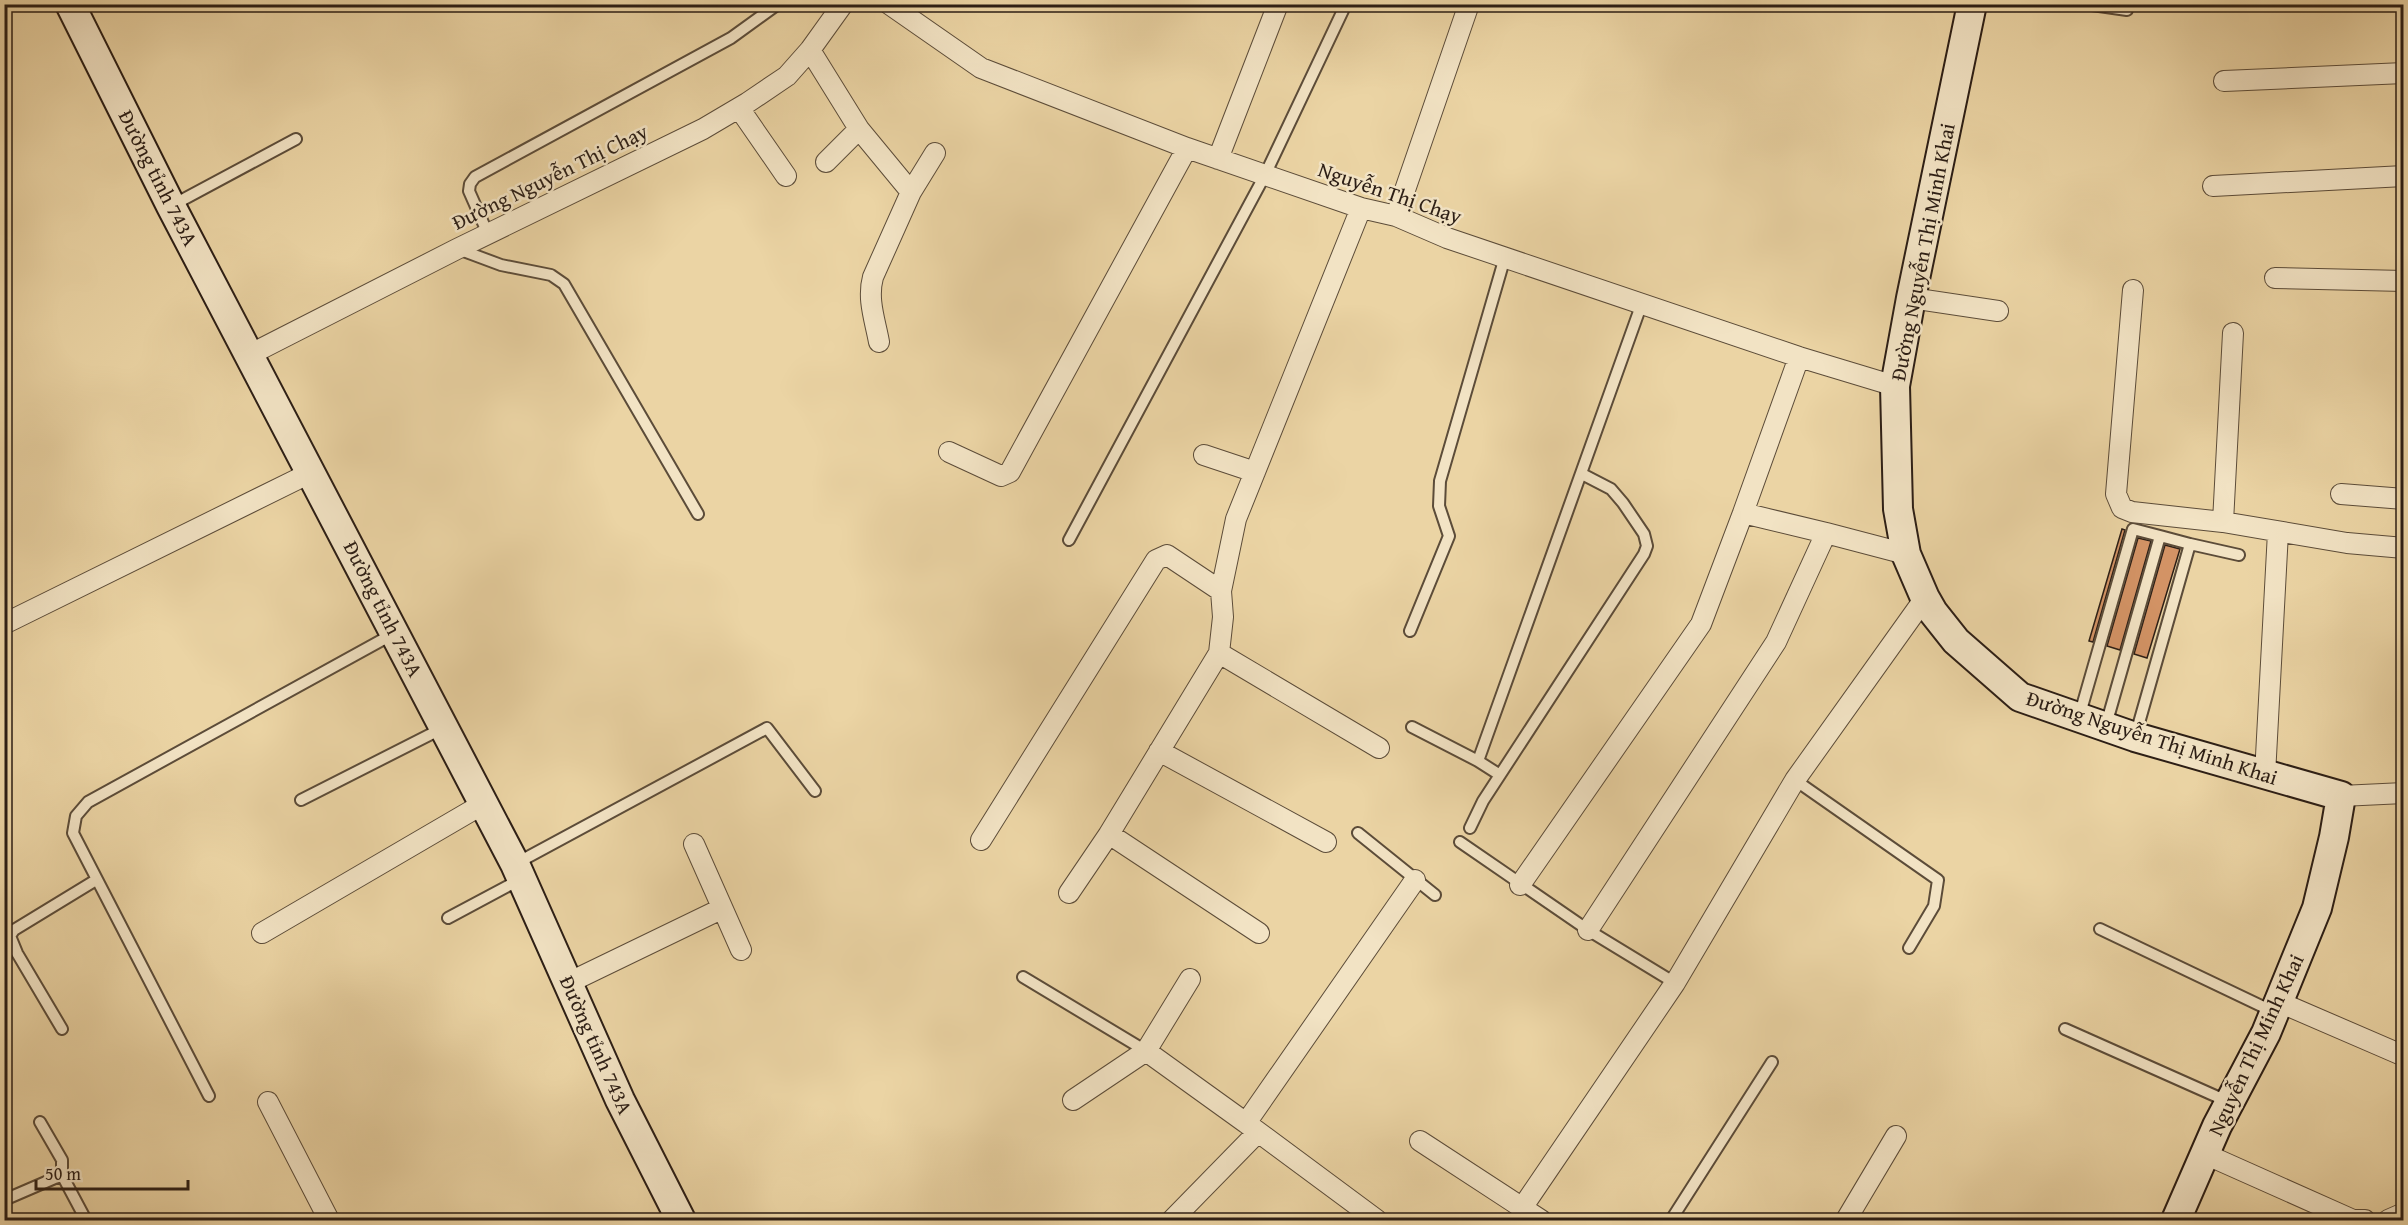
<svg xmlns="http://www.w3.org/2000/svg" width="2408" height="1225" viewBox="0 0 2408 1225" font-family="'Gentium Book Plus',serif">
<rect width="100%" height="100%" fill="#ebd4a4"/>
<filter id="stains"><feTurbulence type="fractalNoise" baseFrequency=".00333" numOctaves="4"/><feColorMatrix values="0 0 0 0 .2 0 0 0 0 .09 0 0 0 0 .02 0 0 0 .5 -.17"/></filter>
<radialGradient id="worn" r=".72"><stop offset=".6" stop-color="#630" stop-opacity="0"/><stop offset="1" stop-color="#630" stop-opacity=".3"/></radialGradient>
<path fill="#d39365" stroke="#2c1e15" stroke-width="1.5" d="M2122 529 2125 530 2093 642 2089 641Z
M2138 538 2151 541 2120 650 2107 646Z
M2165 545 2180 549 2147 658 2134 654Z"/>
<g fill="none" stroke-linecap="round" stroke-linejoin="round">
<defs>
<path id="lane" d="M2085 4 2127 10
M171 206 296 139
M488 234 469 191 470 184 475 177 731 38 778 4
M458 249 501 265 551 275 564 284 698 514
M2160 536 2190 544
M1069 540 1265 175 1346 4
M1410 631 1449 536 1439 506 1440 481 1505 257
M2079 717 2133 529 2160 536 2106 725
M1412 727 1478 761 1642 303
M2135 737 2190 544 2239 555
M1478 761 1500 775
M1795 780 1938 880 1934 906 1909 948
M301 800 443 728
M1470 828 1483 801 1644 554 1647 546 1644 534 1623 503 1611 489 1582 474
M1358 833 1435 895
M1460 842 1588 930 1675 983
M515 864 767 728 815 791
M448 918 521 879
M2100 929 2274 1012
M1023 977 1146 1051
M62 1029 17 953 10 936 14 930 96 880
M2065 1029 2229 1102
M209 1096 73 833 76 816 88 802 393 634
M62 1175 86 1220
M4 1200 62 1175V1160L40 1122
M1671 1220 1772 1062"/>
<path id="street" d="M889 4 981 68 1187 148 1361 208 1396 216 1447 238 1799 357 1895 386
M810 50 859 129 826 162
M2224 81 2404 73
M739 108 786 176
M859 129 911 192 873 277C867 299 875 320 879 342
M1218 159 1278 4
M2213 186 2404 176
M911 192 935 153
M1396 216 1469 4
M2275 278 2404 281
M2133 290 2116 494 2122 508 2132 512 2223 522 2347 543 2404 548
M1911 298 1998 311
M249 355 457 249 703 129 747 103 787 76 810 50 843 4
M949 452 1001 476 1010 472 1187 148
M1204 455 1255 472
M2341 494 2404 499
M1743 513 1799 357
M2223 522 2233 333
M4 624 312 472
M1219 653 1379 748
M1159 751 1326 842
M2265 775 2278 532
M2341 796 2404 793
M981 840 1156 560 1167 555 1221 591
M694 844 741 950
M1520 885 1701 624 1743 513 1826 533
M1069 893 1109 834
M1588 930 1776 642 1826 533 1906 554
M262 933 483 804
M1259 933 1109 834 1219 653 1223 617 1221 591 1236 519 1361 208
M568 983 721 909
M2279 1002 2404 1056
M1146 1051 1190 979
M1073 1100 1146 1051 1246 1123
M268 1102 329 1220
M1420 1141 1541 1220
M2205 1154 2353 1220H2365
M1522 1208 1675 983 1795 780 1925 598
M1172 1220 1258 1132
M1377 1220 1246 1123 1415 880
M1846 1220 1896 1136
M2388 1220 2404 1213"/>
<path id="secondary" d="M70 4 171 206 515 864 620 1100 681 1220
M1972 4 1911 298 1895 386 1898 509 1906 554 1925 598 1933 612 1956 641 2020 697 2135 737 2341 796 2334 837 2317 908 2266 1033 2217 1126 2176 1220"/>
</defs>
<use href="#lane" stroke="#5c4c39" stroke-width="14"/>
<use href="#street" stroke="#5c4c39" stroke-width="22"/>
<use href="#secondary" stroke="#2c1e15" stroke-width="32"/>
<use href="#lane" stroke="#f2e3c4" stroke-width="10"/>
<use href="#street" stroke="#f2e3c4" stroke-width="20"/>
<use href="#secondary" stroke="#f2e3c4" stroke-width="28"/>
</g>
<g text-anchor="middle" stroke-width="5" stroke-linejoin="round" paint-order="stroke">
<g font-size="21" fill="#2c1e15" stroke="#f2e3c4">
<text transform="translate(550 177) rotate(-26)" y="7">Đường Nguyễn Thị Chạy</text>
<text transform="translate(158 178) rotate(63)" y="7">Đường tỉnh 743A</text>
<text transform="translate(1390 193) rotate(19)" y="7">Nguyễn Thị Chạy</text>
<text transform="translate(1923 252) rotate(-79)" y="7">Đường Nguyễn Thị Minh Khai</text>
<text transform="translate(383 609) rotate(63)" y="7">Đường tỉnh 743A</text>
<text transform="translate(2152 738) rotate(18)" y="7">Đường Nguyễn Thị Minh Khai</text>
<text transform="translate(596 1045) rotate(66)" y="7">Đường tỉnh 743A</text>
<text transform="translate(2256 1045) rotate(-65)" y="7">Nguyễn Thị Minh Khai</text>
</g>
</g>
<rect width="2408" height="1225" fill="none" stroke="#ebd4a4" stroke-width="24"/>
<rect x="6" y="6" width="2396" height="1213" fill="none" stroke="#2c1e15" stroke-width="3"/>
<rect x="12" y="12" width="2384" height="1201" fill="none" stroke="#2c1e15" stroke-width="1.5"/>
<path d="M36 1180v9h152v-9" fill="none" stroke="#2c1e15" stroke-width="3"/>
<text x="45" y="1180" font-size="18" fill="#2c1e15" stroke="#f2e3c4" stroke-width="4.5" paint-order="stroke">50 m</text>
<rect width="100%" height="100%" filter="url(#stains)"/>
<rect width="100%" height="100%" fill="url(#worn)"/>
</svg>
